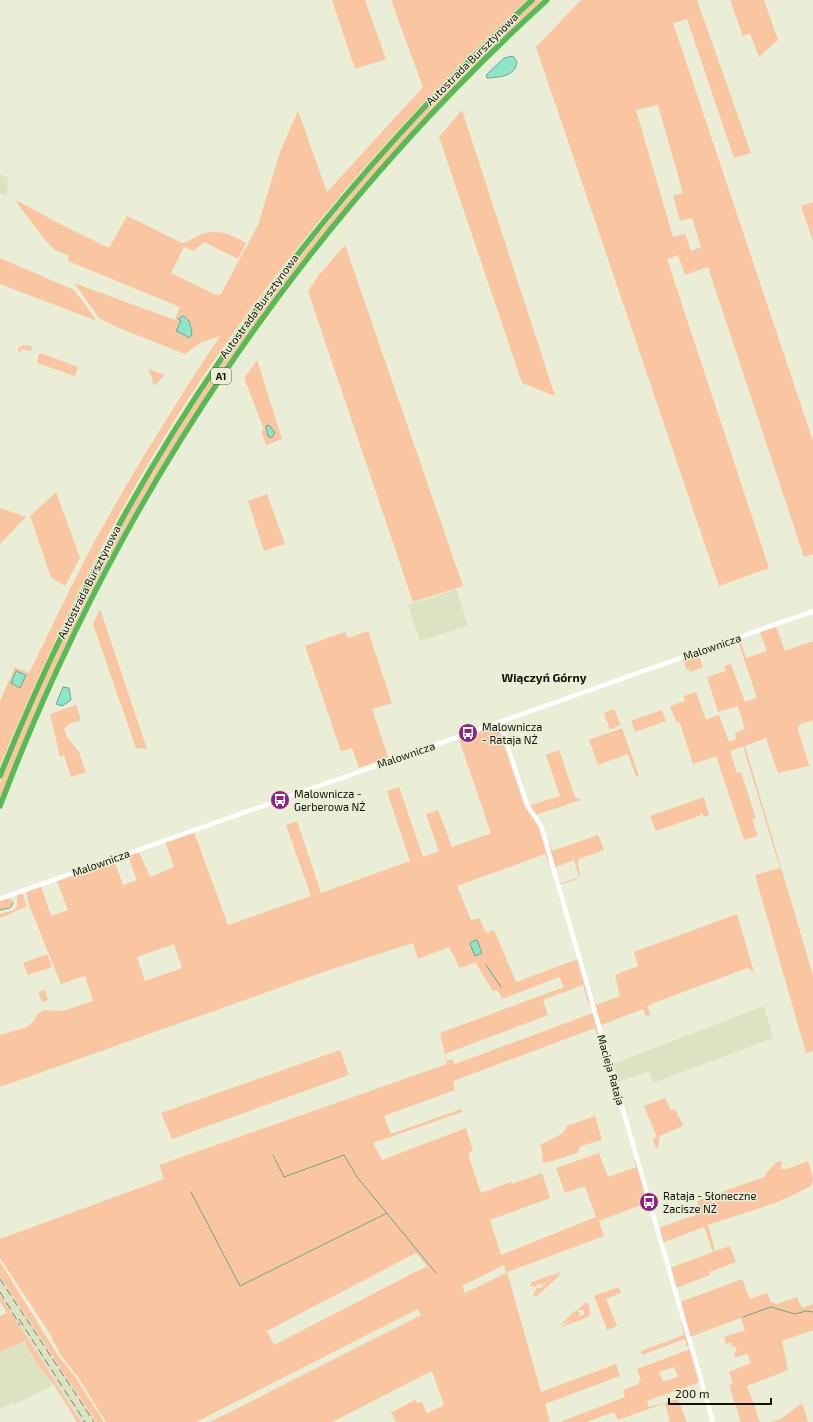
<svg xmlns="http://www.w3.org/2000/svg" width="813" height="1422" viewBox="0 0 813 1422" font-family="'Exo 2',sans-serif">
<rect width="100%" height="100%" fill="#eaeed6"/>
<path fill="#dde2c3" d="M0 174 8 178 7 196 0 193Z
M456 589 468 626 420 641 408 605Z
M764 1006 773 1038 653 1083 649 1071 618 1082 613 1064Z
M0 1276 13 1296 96 1422H81L75 1412 0 1295Z
M25 1340 36 1363 53 1385 15 1404 13 1402 0 1409V1352Z"/>
<path fill="#f9c6a1" fill-rule="evenodd" d="M332 0H365L386 59 355 69Z
M391 0H527C411 109 306 228 215 359 127 486 59 624 0 766V701L15 667 29 673C48 636 65 598 84 561 125 484 172 409 220 336L200 343 185 354 119 328 99 318 74 283 175 320 180 307 68 261 69 256 55 250 46 241 17 203 16 200 64 226 109 248 127 216 182 243C189 242 195 236 202 234 219 229 231 234 246 243L238 259 204 242 194 251 184 247 171 273 216 295 221 294 258 225 280 152 298 111 327 192 423 87ZM186 317 192 326 191 330 185 335 179 333 180 323Z
M535 0H544C303 220 114 494 0 800V783L36 694 108 546 185 416 271 292 388 148 487 45Z
M581 0H697L751 153 734 158 687 19 673 23 813 441V554L804 557 708 267 685 275 678 255 667 259 769 568 719 586 536 47ZM658 105 683 193 673 196 680 221 692 218 701 247 691 251 685 234 673 237 636 110Z
M730 0H764L778 40 759 57 750 33 743 36Z
M462 110 555 396 522 383 439 137Z
M813 202V242L801 206Z
M345 245 463 586 413 602 308 291 319 275Z
M0 258 74 290 97 321 0 284Z
M23 345 32 346 31 351 22 349 19 353 18 348Z
M41 353 78 367 75 376 37 363 39 354Z
M257 360 282 439 266 445 261 431 264 429 244 378Z
M149 369 165 375 154 386Z
M56 492 80 558 65 586 51 577 30 516Z
M267 494 285 544 264 551 248 501Z
M0 508 26 517 0 544Z
M100 609 147 749 136 748 93 624Z
M776 627 785 651 813 641V720L799 725 798 729 809 766 778 773 766 738 745 746 813 975V1051L806 1053 755 875 780 868 743 746 730 751 737 773 741 772 756 818 752 819 758 836 744 840 716 756 693 764 680 723H677L670 706 685 701 684 696 696 692 706 720 719 715 729 742 736 739 735 733 745 729 738 706 718 712 707 677 726 671 724 666 731 664 745 702 757 698 738 641 740 640 746 658 767 651 760 632Z
M368 631 392 703 372 709 388 757 359 768 352 748 341 751 305 646 345 632 348 638Z
M698 654 703 667 690 672 689 669 687 670 683 660Z
M76 705 81 720 69 724 64 729 67 737 79 752 86 772 71 777 64 755 60 757 50 714Z
M614 709 620 724H622L610 730 604 713Z
M662 710 666 721 635 732 631 721Z
M494 726 498 727 501 733 524 801 540 830 550 861H548L545 854 457 886 471 920 479 918 486 933 494 930 516 982 578 959 591 1003 589 1005 583 985 543 1000 548 1015 445 1054 447 1061 452 1059 455 1064 593 1013 601 1043H600L595 1028 453 1081 455 1090 384 1116 391 1134 461 1109 462 1112 373 1143 382 1160 466 1128 473 1151 469 1153V1157L481 1193 511 1182 512 1184 542 1173 550 1198 490 1220 501 1255 596 1217 585 1186 565 1193 556 1168 599 1153 608 1177 636 1167 634 1160H636L650 1209 648 1210 646 1203 599 1221 604 1236 507 1272 541 1392 616 1364 620 1376 545 1404 550 1422H396L392 1414H389L415 1400 417 1403 422 1402 427 1413 444 1405 432 1371 332 1422H210L421 1315 418 1309 196 1422H106L78 1377 62 1357 48 1331 0 1258V1239L164 1179 159 1165 447 1064 440 1033 564 987 559 977 502 999 498 990 493 991 475 962 460 968 449 947 418 959 413 943 329 970 0 1087V1035L27 1027 34 1021 38 1014 44 1010 63 1011 93 1001 85 976 61 984 29 905 26 892 41 886 51 916 68 910 57 881 114 860 123 885 137 880 128 856 139 852 150 877 174 867 165 842 194 832 228 925 311 896 286 825 297 821 321 893 410 861 387 791 399 787 423 857 439 851 426 814 438 810 452 847 491 833 459 740 470 737 471 734ZM174 944 182 968 145 981 137 957ZM416 1253 427 1266 274 1345 267 1331ZM504 1265 506 1273 465 1293 462 1286Z
M622 728 639 776 636 777 628 754 598 765 589 740Z
M559 750 575 797 581 800 536 815 528 806 560 796 546 755Z
M704 797 709 815 704 817 702 813 699 816 656 831 650 816Z
M598 835 604 850 579 859 578 864 580 875 577 879 563 884 558 882V875L560 884 579 877 574 860 556 867V873L548 846 550 844 552 851Z
M22 893 27 907C17 909 10 915 0 918V914L14 910 17 906V895Z
M9 898 14 901 12 906 0 911V901Z
M737 914 755 976 752 970 747 968 651 1004 647 1007 651 1015 646 1016 643 1009 601 1025 602 1032 592 995 596 1005 620 996 615 975 638 966 634 952Z
M47 954 52 967 28 975 23 963Z
M45 990 48 1000 42 1002 38 992Z
M340 1050 349 1075 172 1139 161 1113Z
M665 1098 671 1110 675 1109 683 1126 660 1136 658 1147 656 1148 653 1139 657 1137 644 1106Z
M595 1116 602 1140 581 1146 577 1153 546 1163 542 1162 543 1155 540 1145 563 1133 567 1126Z
M778 1161 782 1162 781 1169H787L808 1161 813 1178 812 1185C780 1205 743 1212 708 1225L715 1251 730 1246 736 1262 710 1272V1275L676 1288 670 1268 713 1252 704 1227 662 1243 658 1228 701 1213 697 1201 764 1177 769 1170Z
M0 1262 59 1357 76 1378 104 1422H96L13 1296 0 1276Z
M561 1272V1273L542 1285 538 1284 536 1287 530 1286 532 1282Z
M561 1274 537 1296 533 1295 537 1288H541L549 1280Z
M742 1279 750 1299 767 1293 771 1302 777 1304 797 1297 802 1308 813 1304V1330L782 1341 788 1370 747 1386 760 1422H741L729 1385 733 1384 729 1372 751 1363 747 1354 735 1358 734 1353 737 1352 735 1346 732 1347 731 1342 726 1344 724 1337 745 1330 741 1318 690 1337 680 1302Z
M619 1287 621 1293 606 1299 617 1326 607 1330 594 1296Z
M0 1295 81 1422H77L54 1385 36 1363 25 1341 0 1352V1316L7 1313 0 1302Z
M586 1302 589 1305 590 1313 588 1317 560 1328 571 1320 559 1326 576 1310 581 1314 573 1319 584 1314V1310H577Z
M681 1322H683L689 1346 687 1347 685 1339 642 1355 641 1351 684 1335Z
M688 1349H690L700 1382 647 1401 649 1407 678 1399 687 1422H670L665 1403 618 1420 614 1412 586 1422H560L625 1397 623 1390 639 1384V1381L641 1380 637 1369 688 1350ZM674 1367 678 1377 663 1382 659 1372Z
M800 1404 803 1405 808 1422H771L784 1417Z"/>
<path fill="#8de6ca" stroke="#68a690" d="M513 56 517 62C515 77 499 77 487 78L486 75 504 58Z
M183 316C191 319 191 328 192 335L188 338 185 335 176 331 181 321 178 319Z
M269 425 275 433 271 438 268 436 266 426Z
M16 671 26 675 20 688 11 683Z
M63 687 69 688 71 700 62 706 56 704Z
M477 940 482 953 475 956 470 944 471 942Z"/>
<g fill="none" stroke-linecap="round" stroke-linejoin="round">
<path stroke="#68a690" stroke-width="1" d="M0 910 10 908 13 903
M486 965 501 987
M273 1155 284 1177 344 1155 357 1177 436 1273
M191 1192 240 1286 387 1213
M743 1317 771 1307 795 1314 806 1311 813 1312"/>
<path stroke="#fff" stroke-width="4.5" d="M499 722 527 805 541 826 549 853 713 1422
M0 899 813 611"/>
<path stroke="#58ba54" stroke-width="5.5" d="M0 776C122 472 292 224 532 0
M0 806C118 495 302 224 547 0"/>
<path stroke="#7d7f6f" stroke-width="1" stroke-dasharray="8 4" stroke-linecap="butt" d="M0 1279 94 1422
M0 1292 20 1325
M19 1319 85 1422"/>
</g>
<defs>
<symbol id="bus-disc" viewBox="-11 -11 22 22"><circle r="9.5" fill="#8f2285" stroke="#eaeed6"/><path d="M-5-6H5V4H4V6H2V4H-2V6H-4V4H-5ZM-3.5-4V0h7V-4ZM-3.5 1.2v1.5H-2V1.2ZM2 1.2v1.5H3.5V1.2Z" fill="#fff"/></symbol>
</defs>
<g fill-rule="evenodd">
<use href="#bus-disc" x="457" y="722" width="22" height="22"/>
<use href="#bus-disc" x="269" y="789" width="22" height="22"/>
<use href="#bus-disc" x="638" y="1191" width="22" height="22"/>
</g>
<g text-anchor="middle" stroke-width="3" stroke-linejoin="round" paint-order="stroke">
<rect fill="#eaeed6" stroke="#525447" stroke-width="1" x="211" y="368" width="20" height="16" rx="3"/>
<g font-size="10" font-weight="bold" fill="#11120a">
<text x="221" y="380">A1</text>
</g>
<g font-size="11" fill="#11120a" stroke="#eaeed6">
<text transform="translate(472 59) rotate(-45)" y="4">Autostrada Bursztynowa</text>
<text transform="translate(259 306) rotate(-54)" y="4">Autostrada Bursztynowa</text>
<text transform="translate(89 582) rotate(-63)" y="4">Autostrada Bursztynowa</text>
<text transform="translate(712 647) rotate(-19)" y="4">Malownicza</text>
<text transform="translate(406 755) rotate(-19)" y="4">Malownicza</text>
<text transform="translate(101 863) rotate(-20)" y="4">Malownicza</text>
<text transform="translate(611 1070) rotate(74)" y="4">Macieja Rataja</text>
</g>
<g font-size="11" fill="#11120a" stroke="#eaeed6" text-anchor="start">
<text x="482" y="731">Malownicza<tspan x="482" dy="13">- Rataja NŻ</tspan></text>
<text x="294" y="798">Malownicza -<tspan x="294" dy="13">Gerberowa NŻ</tspan></text>
<text x="663" y="1200">Rataja - Słoneczne<tspan x="663" dy="13">Zacisze NŻ</tspan></text>
</g>
<g font-size="12" font-weight="bold" fill="#11120a" stroke="#eaeed6">
<text x="544" y="682">Wiączyń Górny</text>
</g>
</g>
<path d="M669 1398v6h102v-6" fill="none" stroke="#11120a" stroke-width="2"/>
<text x="675" y="1398" font-size="12" fill="#11120a" stroke="#eaeed6" stroke-width="3" paint-order="stroke">200 m</text>
</svg>
